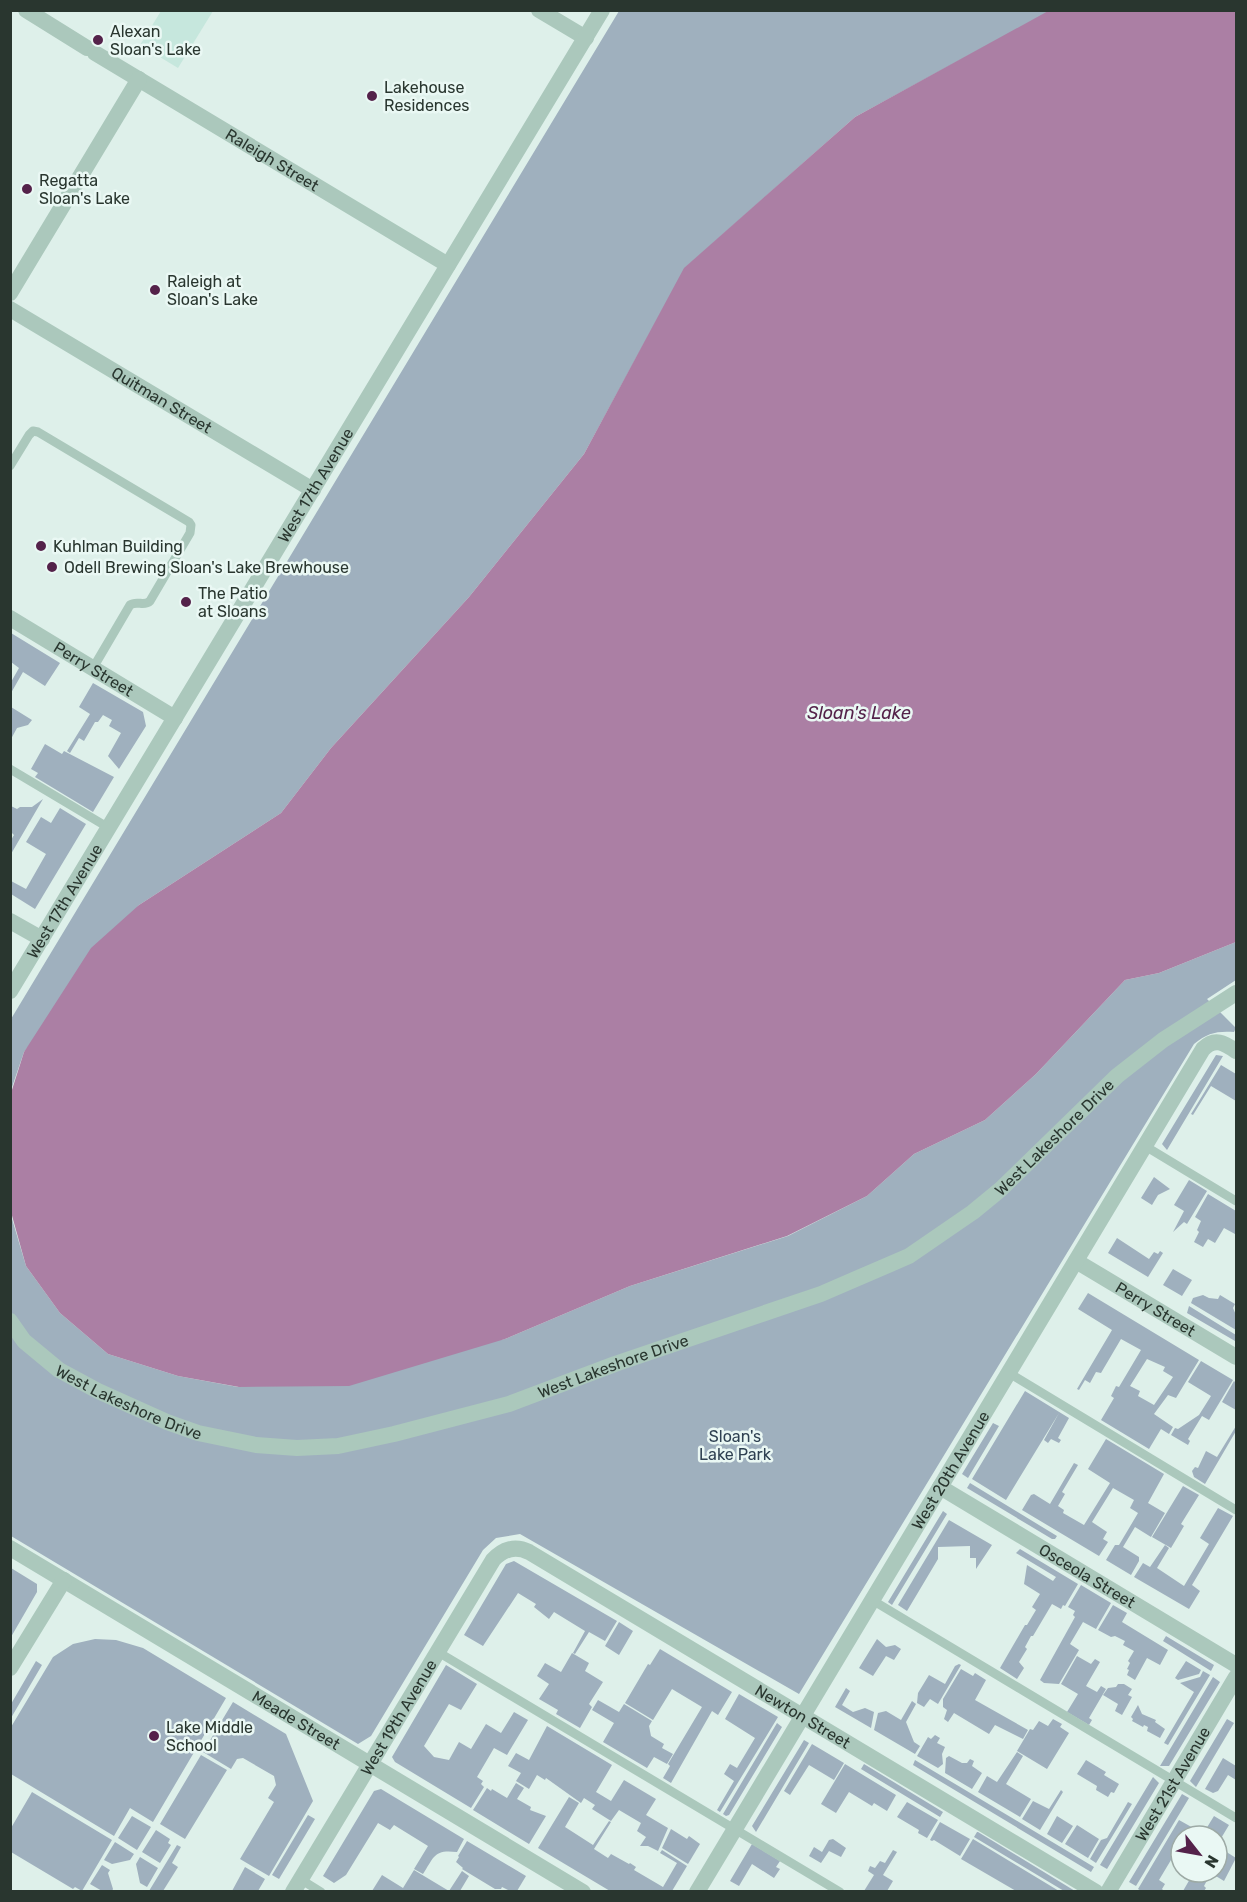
<svg xmlns="http://www.w3.org/2000/svg" width="1247" height="1902" viewBox="0 0 1247 1902" font-family="Rubik,sans-serif">
<rect width="100%" height="100%" fill="#def0ea"/>
<path fill="#9fb0be" fill-rule="evenodd" d="M619 11H1050L855 117 685 268 584 454 469 597 331 748 281 813 139 905 24 1052 10 1093 11 1019Z
M11 633 60 663 45 686 23 672 11 693V682L19 668 11 662Z
M93 683 143 712 146 726 119 769 108 756 121 733 109 726 112 720 103 715 98 722H95L84 741 79 738 70 753 67 751 90 714 79 707Z
M11 707 32 720 28 725 17 728 11 739Z
M45 744 62 754 64 751 114 777 93 812 35 777 38 773 31 769Z
M43 799 11 854V840L14 835 11 832V806L17 809 20 807H32Z
M60 808 86 824 35 909 11 894V881L26 889 46 854 26 842 41 817 51 823Z
M1236 942V980L1207 999 1236 1028 1234 1032C1216 1031 1208 1033 1194 1044L799 1694 520 1534 496 1538 483 1550 371 1736 358 1744 11 1536 10 1212 26 1266 60 1313 108 1354 178 1376 238 1387 505 1339 630 1286 788 1236 867 1196 914 1154 985 1120 1036 1074 1125 980 1159 973Z
M1216 1055 1223 1056 1167 1150 1162 1144Z
M1221 1065 1236 1074V1101L1211 1086 1193 1115 1191 1114Z
M1154 1177 1170 1189 1158 1195 1152 1205 1141 1198Z
M1189 1180 1207 1191 1187 1224 1184 1222 1173 1232 1184 1211 1174 1205Z
M1208 1194 1236 1211V1232L1235 1234 1224 1228 1215 1243 1208 1239 1203 1247 1194 1242 1199 1232 1197 1230 1201 1221 1195 1217Z
M1117 1238 1149 1259 1154 1252 1158 1254 1160 1251 1163 1253 1148 1277 1108 1253Z
M1173 1269 1192 1280 1182 1296 1163 1285Z
M1088 1293 1199 1360 1176 1398 1168 1395 1154 1414 1173 1427 1169 1434 1161 1429 1149 1449 1101 1420 1114 1398 1111 1396 1116 1386 1119 1387 1141 1350 1121 1339 1101 1373 1096 1372 1090 1383 1085 1380 1079 1390 1077 1389 1112 1330 1078 1309ZM1147 1359 1165 1367 1163 1371 1173 1377 1154 1405 1138 1396 1140 1391 1130 1386Z
M1203 1295 1209 1298 1218 1299 1220 1295 1235 1304 1233 1308 1236 1315V1330L1191 1303 1193 1298Z
M1189 1306 1236 1335V1340L1235 1341 1187 1313Z
M1201 1361 1233 1380 1209 1420 1202 1416 1188 1439 1190 1441 1188 1445 1171 1435 1175 1428 1178 1429 1199 1415 1211 1396 1188 1382Z
M1234 1381 1236 1383V1410L1222 1402Z
M1025 1391 1069 1418 1058 1438 1061 1440 1059 1443 1051 1439 1048 1443 1044 1440 1059 1413 1006 1500 972 1479Z
M993 1423 999 1426 968 1478 962 1474Z
M1236 1426V1431L1205 1484 1194 1477 1192 1471 1195 1467 1198 1468 1206 1451 1217 1457Z
M1106 1439 1164 1474 1148 1503 1165 1513 1151 1537 1135 1527 1123 1547 1139 1557V1561L1131 1575 1106 1560 1115 1545H1119L1138 1513 1130 1508 1134 1500 1113 1488 1092 1522 1107 1532 1103 1539 1108 1542 1099 1556 1022 1510 1031 1495 1034 1494 1050 1504 1074 1463 1078 1465 1062 1492 1065 1494 1058 1506 1064 1510 1063 1513 1084 1525 1110 1483 1088 1469Z
M970 1483 1057 1536 1055 1539H1052L967 1488Z
M1183 1486 1199 1495 1181 1524 1184 1526 1171 1548 1152 1537Z
M1218 1508 1233 1516 1192 1585 1200 1591 1189 1609 1134 1577 1143 1563 1150 1567 1165 1545 1169 1548 1157 1568 1184 1586 1209 1544 1200 1538Z
M943 1511 947 1514 892 1605 888 1602Z
M949 1520 992 1545 976 1569V1558H970V1546L938 1547V1559L907 1611 898 1605Z
M1020 1549 1078 1584 1065 1606 1063 1605 1061 1609 1052 1604 1033 1636H1031L1025 1647 1027 1649 1019 1662 1024 1668 1017 1679 1000 1668 1025 1625H1027L1036 1610 1032 1607 1040 1594 1024 1584 1027 1565 1053 1581 1056 1577 1016 1553Z
M514 1561 617 1621 605 1641 589 1632 575 1654 573 1653 585 1631 554 1612 549 1619 534 1607 536 1604 518 1593 483 1646 464 1635 506 1564Z
M11 1568 37 1584V1592L11 1637Z
M1081 1585 1111 1603 1096 1629 1083 1622 1070 1644 1079 1650 1059 1684 1044 1683 1040 1680 1075 1617 1073 1615 1075 1611 1068 1607Z
M1113 1605 1127 1613 1122 1622 1168 1650 1160 1665 1147 1658 1135 1680 1127 1675 1129 1670 1127 1669 1130 1663 1128 1661 1134 1651 1123 1645 1125 1641 1115 1636 1111 1637 1098 1630Z
M619 1622 633 1631 619 1655 605 1646Z
M1166 1636 1214 1665 1211 1671 1163 1641Z
M95 1639 116 1640 143 1648 226 1698 153 1822 130 1808 114 1836 11 1774V1727L53 1657 73 1644Z
M877 1639 886 1647 895 1645 901 1649 894 1660 886 1656 873 1676 859 1668Z
M660 1649 732 1692 718 1715 712 1711 671 1783 663 1778 670 1766 668 1764 702 1707 672 1689 653 1720 625 1703 648 1664 650 1665Z
M572 1653 589 1663 585 1671 603 1682 589 1704 592 1707 580 1728 556 1714 558 1710 539 1699 549 1684 537 1676 545 1663 561 1672Z
M1077 1656 1091 1664 1095 1659 1100 1662 1086 1686 1097 1692 1101 1686 1106 1689 1089 1718 1092 1720 1089 1725 1067 1712 1078 1694 1061 1684Z
M36 1661 42 1665 11 1718V1704Z
M1186 1661 1201 1670 1199 1674 1178 1680 1175 1678Z
M959 1664 961 1665 938 1704 930 1699 924 1707 917 1703 918 1693 929 1675 945 1684 955 1666Z
M446 1665 477 1684 461 1710 449 1704 424 1746 434 1757 449 1760 459 1742 471 1749 486 1724 501 1733 514 1712 528 1720 507 1755 494 1748 477 1777 483 1781 481 1784 484 1787 471 1808 395 1762 392 1757Z
M961 1669 973 1676 975 1673 986 1680 975 1700 1028 1730 1023 1739 995 1725 989 1734 954 1713 948 1722 944 1719 947 1710 943 1707V1699Z
M1203 1671 1210 1675 1168 1745 1164 1743 1194 1692 1180 1683 1200 1677Z
M1213 1677 1220 1682 1169 1766H1160Z
M1118 1684H1124L1132 1689 1128 1695 1132 1697 1122 1715 1115 1711 1118 1704 1103 1695 1108 1688 1116 1687Z
M846 1688 850 1691 842 1705 853 1712 865 1708 874 1712 871 1728 835 1707Z
M739 1694 778 1717 720 1812 717 1810 734 1781 724 1774 730 1764 737 1768 755 1738 725 1719Z
M598 1700 619 1712 624 1704 652 1721 649 1726 651 1736 664 1744 662 1748 673 1754 667 1764 654 1757 647 1768 603 1742 614 1723 592 1710Z
M912 1701 916 1704 906 1722 914 1742 920 1746 915 1754 874 1730 878 1713 886 1711 901 1720Z
M233 1702 286 1734 313 1801 269 1876 240 1859 274 1802 268 1798 276 1785 274 1776 243 1758 237 1759 231 1769 203 1752Z
M1138 1705 1142 1714 1156 1720 1155 1722 1165 1729 1160 1738 1147 1731 1148 1727 1144 1725 1143 1727 1132 1721 1133 1719 1131 1717Z
M1053 1719 1062 1724 1060 1727 1069 1733 1047 1769 1017 1751 1030 1729 1033 1730 1039 1721 1048 1726Z
M1227 1719 1234 1723 1196 1787 1190 1781Z
M777 1723 782 1727 729 1815 726 1816 723 1814Z
M547 1726 612 1765 596 1792 611 1801 624 1780 656 1799 646 1815 668 1828 658 1851 648 1846H640L646 1837 637 1831 641 1823 619 1810 611 1821 592 1809 595 1805 584 1798 581 1803 546 1778 545 1780 537 1775 529 1789 516 1781 521 1773 508 1766 516 1753 529 1760Z
M935 1735 940 1738 937 1743 945 1747 942 1754 943 1764 938 1768 917 1756 928 1737 931 1739Z
M804 1740 809 1743 756 1832 752 1826Z
M812 1744 844 1763 834 1780 809 1765 790 1795 784 1791Z
M1017 1752 1023 1756 1006 1784 1031 1799 1020 1817 978 1792 987 1776 997 1782Z
M201 1755 227 1770 185 1839 160 1824Z
M949 1756 962 1763H967L970 1759 974 1761 972 1766 982 1773 972 1789 945 1773 946 1758Z
M1223 1758 1236 1766V1780L1228 1775 1218 1791 1213 1793 1205 1789Z
M915 1760 1094 1867 1091 1872 913 1765Z
M1086 1760 1106 1772 1104 1775 1119 1784 1114 1793 1111 1792 1108 1797 1096 1790 1097 1786 1077 1774Z
M845 1764 896 1795 887 1811 874 1803 872 1806 849 1792 836 1813 821 1804Z
M864 1764 943 1812 940 1817 861 1769Z
M1153 1777 1159 1783 1107 1869 1100 1865Z
M516 1783 524 1788 517 1799 531 1807 530 1810 546 1816 529 1844 473 1810 487 1788 491 1791 492 1789 507 1798Z
M381 1789 464 1839 457 1852C434 1849 434 1857 423 1874L414 1869 428 1846 394 1825 390 1830 378 1823 346 1875 334 1883 323 1876 374 1791Z
M1061 1790 1063 1792 1040 1830 1022 1819 1033 1801 1049 1809Z
M32 1792 112 1840 82 1891 75 1887 73 1889 11 1852V1828Z
M1182 1794 1189 1798 1136 1886 1129 1882Z
M569 1797 579 1803 565 1827 593 1845 609 1821 611 1822 594 1849 608 1858 611 1854 629 1864 630 1863 636 1867 634 1870 663 1887 677 1863 660 1853 662 1850 687 1866 672 1891H610L538 1848Z
M907 1802 938 1820 927 1838 918 1833 919 1830 897 1817Z
M1128 1802 1132 1804 1096 1863 1090 1859 1101 1840 1107 1838Z
M308 1815 315 1819 279 1879 272 1875Z
M132 1816 151 1827 137 1850 118 1838Z
M1057 1816 1073 1826 1062 1843 1047 1834Z
M1214 1816 1229 1825 1217 1845V1836H1196L1199 1832 1203 1834Z
M1179 1820 1195 1829 1191 1836H1181V1852L1177 1850 1159 1880 1165 1884 1162 1889 1164 1891H1141L1138 1889Z
M940 1822 970 1839 960 1856 934 1840 932 1841 930 1840Z
M1077 1825 1099 1839 1088 1858 1065 1844Z
M671 1829 687 1839 689 1836 700 1844 688 1864 662 1848Z
M156 1830 170 1839 168 1843 171 1845 160 1863 142 1852Z
M977 1832H978L1075 1891H1064L974 1837Z
M833 1839 846 1848 841 1857 829 1851 821 1863 809 1856 814 1847 822 1852 829 1840Z
M973 1839 1059 1891H1016L961 1859Z
M467 1841 526 1876 517 1891H510L502 1887 501 1889H495L462 1869 463 1868 456 1862 459 1857 458 1856Z
M115 1842 134 1854 130 1860 112 1864 104 1860Z
M752 1844 780 1861 776 1867 780 1869 774 1878 752 1864 739 1886 730 1881Z
M177 1845 181 1847 172 1863 178 1867 163 1891H149Z
M1217 1846 1236 1858 1224 1881 1211 1873 1204 1886 1206 1888 1204 1891H1183L1194 1872H1217Z
M893 1850 897 1852 883 1875 893 1881 887 1891H864L874 1875 868 1871 870 1866 875 1868 880 1861 885 1863Z
M140 1857 158 1868 147 1887 140 1883 136 1864Z
M102 1865 110 1870 108 1873 113 1889 112 1891H102L90 1884Z
M245 1867 265 1879 258 1891H232Z
M414 1870 449 1891 462 1871 469 1876 460 1891H372L382 1875 403 1888Z"/>
<path fill="#c6e7dd" d="M161 11H213L178 68 140 45Z"/>
<path fill="#ab7fa4" d="M1050 10 1236 11V942L1159 973 1125 980 1036 1074 985 1120 914 1154 867 1196 787 1236 630 1286 505 1339 349 1386 239 1387 178 1376 108 1354 60 1313 26 1266 11 1212V1093L24 1052 91 948 139 905 281 813 331 748 469 597 584 454 684 268 855 117Z"/>
<g fill="none" stroke-linecap="round" stroke-linejoin="round">
<path stroke="#abc8bc" stroke-width="9" d="M10 466 29 435 33 431 38 432 189 522 191 525 190 533 150 601C144 607 137 600 130 605L93 668
M10 769 109 828
M1145 1146 1236 1201
M1009 1373 1236 1510
M872 1600 1236 1818
M438 1652 840 1892
M300 1879 321 1892"/>
<g stroke="#abc8bc" stroke-width="16">
<path d="M26 10 87 48"/>
<path d="M539 10 586 38"/>
<path id="s1" d="M95 53 448 265"/>
<path d="M10 293 139 79"/>
<path id="s2" d="M10 309 313 490"/>
<path d="M10 921 42 939"/>
<path id="s3" d="M1076 1261 1236 1357"/>
<path id="s4" d="M10 1321 24 1341 59 1370 98 1391 167 1422 198 1433 256 1445 297 1448 338 1446 394 1434 509 1404 615 1364 821 1294 909 1256 973 1212 1001 1189 1117 1076 1163 1040 1236 993"/>
<path id="s5" d="M940 1487 1236 1665"/>
<path id="s6" d="M10 1548 583 1892"/>
<path d="M10 1668 64 1580"/>
<path id="s7" d="M293 1892 493 1560C503 1549 515 1545 529 1552L1096 1892"/>
<path id="s8" d="M697 1892 1203 1049C1215 1037 1224 1043 1236 1051"/>
<path id="s9" d="M1108 1892 1236 1677"/>
</g>
<g stroke="#abc8bc" stroke-width="16">
<path id="s10" d="M10 618 175 718"/>
<path id="s11" d="M10 991 602 10"/>
</g>
</g>
<g fill="#54224a" stroke="#eaf8f4" stroke-width="2">
<circle cx="98" cy="40" r="6"/>
<circle cx="372" cy="96" r="6"/>
<circle cx="27" cy="189" r="6"/>
<circle cx="155" cy="290" r="6"/>
<circle cx="41" cy="546" r="6"/>
<circle cx="52" cy="567" r="6"/>
<circle cx="186" cy="602" r="6"/>
<circle cx="154" cy="1736" r="6"/>
</g>
<g text-anchor="middle" stroke-width="5" stroke-linejoin="round" paint-order="stroke">
<g font-size="16" fill="#29362f" stroke="#eaf8f4" text-anchor="start">
<text x="110" y="37">Alexan<tspan x="110" dy="18">Sloan's Lake</tspan></text>
<text x="384" y="93">Lakehouse<tspan x="384" dy="18">Residences</tspan></text>
<text x="39" y="186">Regatta<tspan x="39" dy="18">Sloan's Lake</tspan></text>
<text x="167" y="287">Raleigh at<tspan x="167" dy="18">Sloan's Lake</tspan></text>
<text x="53" y="552">Kuhlman Building</text>
<text x="64" y="573">Odell Brewing Sloan's Lake Brewhouse</text>
<text x="198" y="599">The Patio<tspan x="198" dy="18">at Sloans</tspan></text>
<text x="166" y="1733">Lake Middle<tspan x="166" dy="18">School</tspan></text>
</g>
<g font-size="16" fill="#29362f" stroke="#eaf8f4">
<text dy="6" stroke="none"><textPath href="#s1" startOffset="207">Raleigh Street</textPath></text>
<text dy="6" stroke="none"><textPath href="#s2" startOffset="177">Quitman Street</textPath></text>
<text dy="6" stroke="none"><textPath href="#s11" startOffset="591">West 17th Avenue</textPath></text>
<text dy="6" stroke="none"><textPath href="#s10" startOffset="98">Perry Street</textPath></text>
<text dy="6" stroke="none"><textPath href="#s11" startOffset="105">West 17th Avenue</textPath></text>
<text dy="6" stroke="none"><textPath href="#s4" startOffset="1155">West Lakeshore Drive</textPath></text>
<text dy="6" stroke="none"><textPath href="#s3" startOffset="93">Perry Street</textPath></text>
<text dy="6" stroke="none"><textPath href="#s4" startOffset="651">West Lakeshore Drive</textPath></text>
<text dy="6" stroke="none"><textPath href="#s4" startOffset="147">West Lakeshore Drive</textPath></text>
<text dy="6" stroke="none"><textPath href="#s8" startOffset="492">West 20th Avenue</textPath></text>
<text dy="6" stroke="none"><textPath href="#s5" startOffset="172">Osceola Street</textPath></text>
<text dy="6" stroke="none"><textPath href="#s7" startOffset="747">Newton Street</textPath></text>
<text dy="6" stroke="none"><textPath href="#s7" startOffset="204">West 19th Avenue</textPath></text>
<text dy="6" stroke="none"><textPath href="#s6" startOffset="334">Meade Street</textPath></text>
<text dy="6" stroke="none"><textPath href="#s9" startOffset="126">West 21st Avenue</textPath></text>
</g>
<g font-size="16" fill="#2f4152" stroke="#eaf8f4">
<text x="735" y="1442">Sloan's<tspan x="735" dy="18">Lake Park</tspan></text>
</g>
<g font-size="18" font-style="italic" fill="#54224a" stroke="#eaf8f4">
<text x="859" y="719">Sloan's Lake</text>
</g>
</g>
<rect width="1247" height="1902" fill="none" stroke="#29362f" stroke-width="24"/>
<g transform="translate(1199 1854) rotate(121)"><circle r="28" fill="#eaf8f4" stroke="#9daaa5" stroke-width="1.5"/>
<path d="M0-4.5L10 22L0 15L-10 22Z" fill="#54224a"/>
<text y="-9" font-size="16" font-weight="bold" text-anchor="middle" fill="#29362f">N</text>
</g>
</svg>
